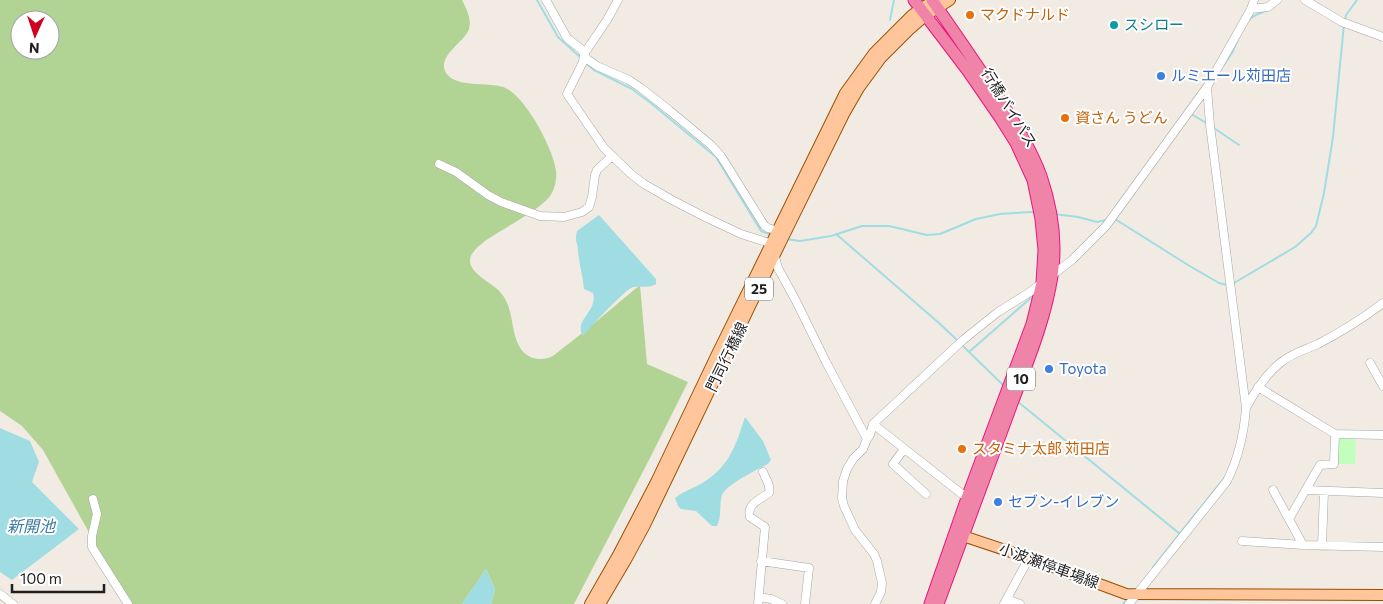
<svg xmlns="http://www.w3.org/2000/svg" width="1383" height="604" viewBox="0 0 1383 604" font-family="Commissioner,'Noto Sans JP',sans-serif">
<rect width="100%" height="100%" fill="#f1ebe4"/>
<path fill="#b1d495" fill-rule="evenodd" d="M0 0H462C466 8 472 19 469 29 465 42 436 56 446 73 456 88 488 82 503 87 524 93 554 150 556 171 557 178 555 190 550 196 541 209 506 227 491 237 485 241 476 247 472 254 463 269 487 280 496 288 515 304 509 326 519 346 525 357 536 361 548 358 555 356 561 349 567 345 592 326 615 305 640 285L647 364 688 382 649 460 574 604H491L495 589 486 569 462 604H129L43 450 22 426 0 411ZM20 20H50V50H20Z"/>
<path fill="#c2ffbd" d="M1335 434 1356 435 1355 464H1334Z"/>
<path fill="#a0dde3" d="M599 215 656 279V284C648 289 641 285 633 287 624 290 591 327 583 336 573 320 598 312 593 293L584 289C583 276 579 264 578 251 578 241 574 243 577 231Z
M745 417 763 441 771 460 768 464C758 469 726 485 722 495 719 505 722 516 717 526H712L696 511 681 509 678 506 675 498C685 490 697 487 707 480 731 463 736 444 745 417Z
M0 428 30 441 39 462 32 482 79 529 12 580 0 572Z
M486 569 495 589 491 604H462Z"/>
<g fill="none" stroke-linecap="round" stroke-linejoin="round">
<path stroke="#a0dde3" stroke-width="2" d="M537 0 558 37 580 57
M890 20 894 0
M1249 20C1256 12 1267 13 1275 6
M1345 20 1346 15 1357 0
M585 62 594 70 632 89 652 104 716 157 761 231 772 235
M1223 66 1232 53 1239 37
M1191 114 1208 124
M1214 128 1239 145
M1054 214 1078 217 1097 222 1106 220
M1115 219 1188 265 1219 283 1227 285
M836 234 939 323 958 341
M786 239 800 241 831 236 862 226H889L927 235 940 234 976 219 1000 214 1029 212H1035
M1234 283 1295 247 1311 233 1316 226 1324 193 1333 137 1344 24
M961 344 1004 386
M969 352 1033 296
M1017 401 1180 534
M1153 567 1225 477
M1123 604 1128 598"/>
<defs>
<path id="minor" d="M546 0 567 38 581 49 587 59 597 66 629 80 641 88 669 110 711 145 721 156 764 225 768 228 782 232
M618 0 607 20 584 54 583 62 567 94 604 148 631 174 644 184 672 200 705 217 741 234 776 245
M1305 0 1342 22 1383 37
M1251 9 1268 7 1277 0
M439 164 456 172 488 195 501 202 540 216 564 217 582 212 589 207 592 197 595 175 597 170 612 156
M774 253 778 268 796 301 826 362 867 439
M1370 363 1383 386
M1258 387 1335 434 1383 435
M1246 408C1255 391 1265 375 1280 363 1292 353 1305 350 1318 344 1341 332 1362 319 1383 303
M873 424 967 498
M904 449 893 464 926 494
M1273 490 1303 545
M1306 490 1383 493
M93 499 97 514 92 536V547L128 604
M1289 519 1320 465 1334 464 1335 434
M1242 541 1303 545 1383 547
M1322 546 1324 491
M761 561 809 568 805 604
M0 594 13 604
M759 597 771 599 782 604
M1007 599 1020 604
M758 604 765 527 750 517C746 504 761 499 769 493 771 486 766 479 763 472
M875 604 881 592 882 583 877 561 874 554 855 530 844 506 842 498 843 481 847 469 853 459 863 449 867 439 870 435 873 424 963 340 998 312 1030 292 1072 260 1106 226 1207 87 1251 9 1254 0
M1004 604 1029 558
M1129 604 1227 481C1238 459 1244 433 1246 408L1210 125 1207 87"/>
<path id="major" d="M957 534 1029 558 1126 594 1383 595
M590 604 618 555 656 482 716 356 845 93 874 53 911 16 920 9 935 0
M600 604 626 560 645 525 779 246 844 114 859 88 881 58 909 30 925 16 950 0"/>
<path id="highway" d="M914 0 968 71 1001 119 1016 143 1033 180 1041 219 1044 250 1042 283 1032 324 967 498 930 604
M932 0C955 33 978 66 1000 100 1015 124 1031 149 1041 176 1052 208 1057 243 1052 276 1045 321 1027 363 1011 406 987 472 963 538 938 604"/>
</defs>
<use href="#minor" stroke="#a6a6a6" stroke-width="9"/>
<use href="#major" stroke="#9a5000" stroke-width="12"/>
<use href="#highway" stroke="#ec147d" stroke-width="13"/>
<use href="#minor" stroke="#fff" stroke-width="8"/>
<use href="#major" stroke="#ffc59b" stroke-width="10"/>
<use href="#highway" stroke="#ef84a8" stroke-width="11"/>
</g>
<g fill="#e8710a" stroke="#fff" stroke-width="2">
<circle cx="970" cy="15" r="5"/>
<circle cx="1065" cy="118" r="5"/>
<circle cx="962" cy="449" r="5"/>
</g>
<circle fill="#0f9aa8" stroke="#fff" stroke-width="2" cx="1114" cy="25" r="5"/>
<g fill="#3f7fe0" stroke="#fff" stroke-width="2">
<circle cx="1161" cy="76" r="5"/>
<circle cx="1049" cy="369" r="5"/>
<circle cx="998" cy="502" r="5"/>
</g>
<g text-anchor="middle" stroke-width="4" stroke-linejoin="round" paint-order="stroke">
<g fill="#fff" stroke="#626262" stroke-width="1">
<rect x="745" y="277.5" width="28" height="23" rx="4"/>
<rect x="1007" y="367.5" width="28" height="23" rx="4"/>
</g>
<g font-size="14" font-weight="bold" fill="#1f1f1f">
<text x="759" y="294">25</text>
<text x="1021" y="384">10</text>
</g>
<g font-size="15" fill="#c56008" stroke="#fff" text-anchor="start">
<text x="980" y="20">マクドナルド</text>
<text x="1075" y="123">資さん うどん</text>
<text x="972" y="454">スタミナ太郎 苅田店</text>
</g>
<g font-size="15" fill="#0d838f" stroke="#fff" text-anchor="start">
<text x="1124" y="30">スシロー</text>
</g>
<g font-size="15" fill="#366cbe" stroke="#fff" text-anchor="start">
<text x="1171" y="81">ルミエール苅田店</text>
<text x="1059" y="374">Toyota</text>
<text x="1008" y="507">セブン-イレブン</text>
</g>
<g font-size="15" fill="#1f1f1f" stroke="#fff">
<text transform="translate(1009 108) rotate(58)" y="5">行橋バイパス</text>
<text transform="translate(727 357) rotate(-64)" y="5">門司行橋線</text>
<text transform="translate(1049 566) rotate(20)" y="5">小波瀬停車場線</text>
</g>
<g font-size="16" font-style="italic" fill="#3a7ba0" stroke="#fff">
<text x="31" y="532">新開池</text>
</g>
</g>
<g transform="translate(35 35) rotate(183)"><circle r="24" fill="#ffffff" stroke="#a5a5a5"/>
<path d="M0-4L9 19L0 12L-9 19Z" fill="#ce001e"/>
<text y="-8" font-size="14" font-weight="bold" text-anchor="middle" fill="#1f1f1f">N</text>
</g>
<path d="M12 584v8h92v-8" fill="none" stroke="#1f1f1f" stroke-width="2.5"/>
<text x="20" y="584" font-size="15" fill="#1f1f1f" stroke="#ffffff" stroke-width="4" paint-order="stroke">100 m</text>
</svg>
